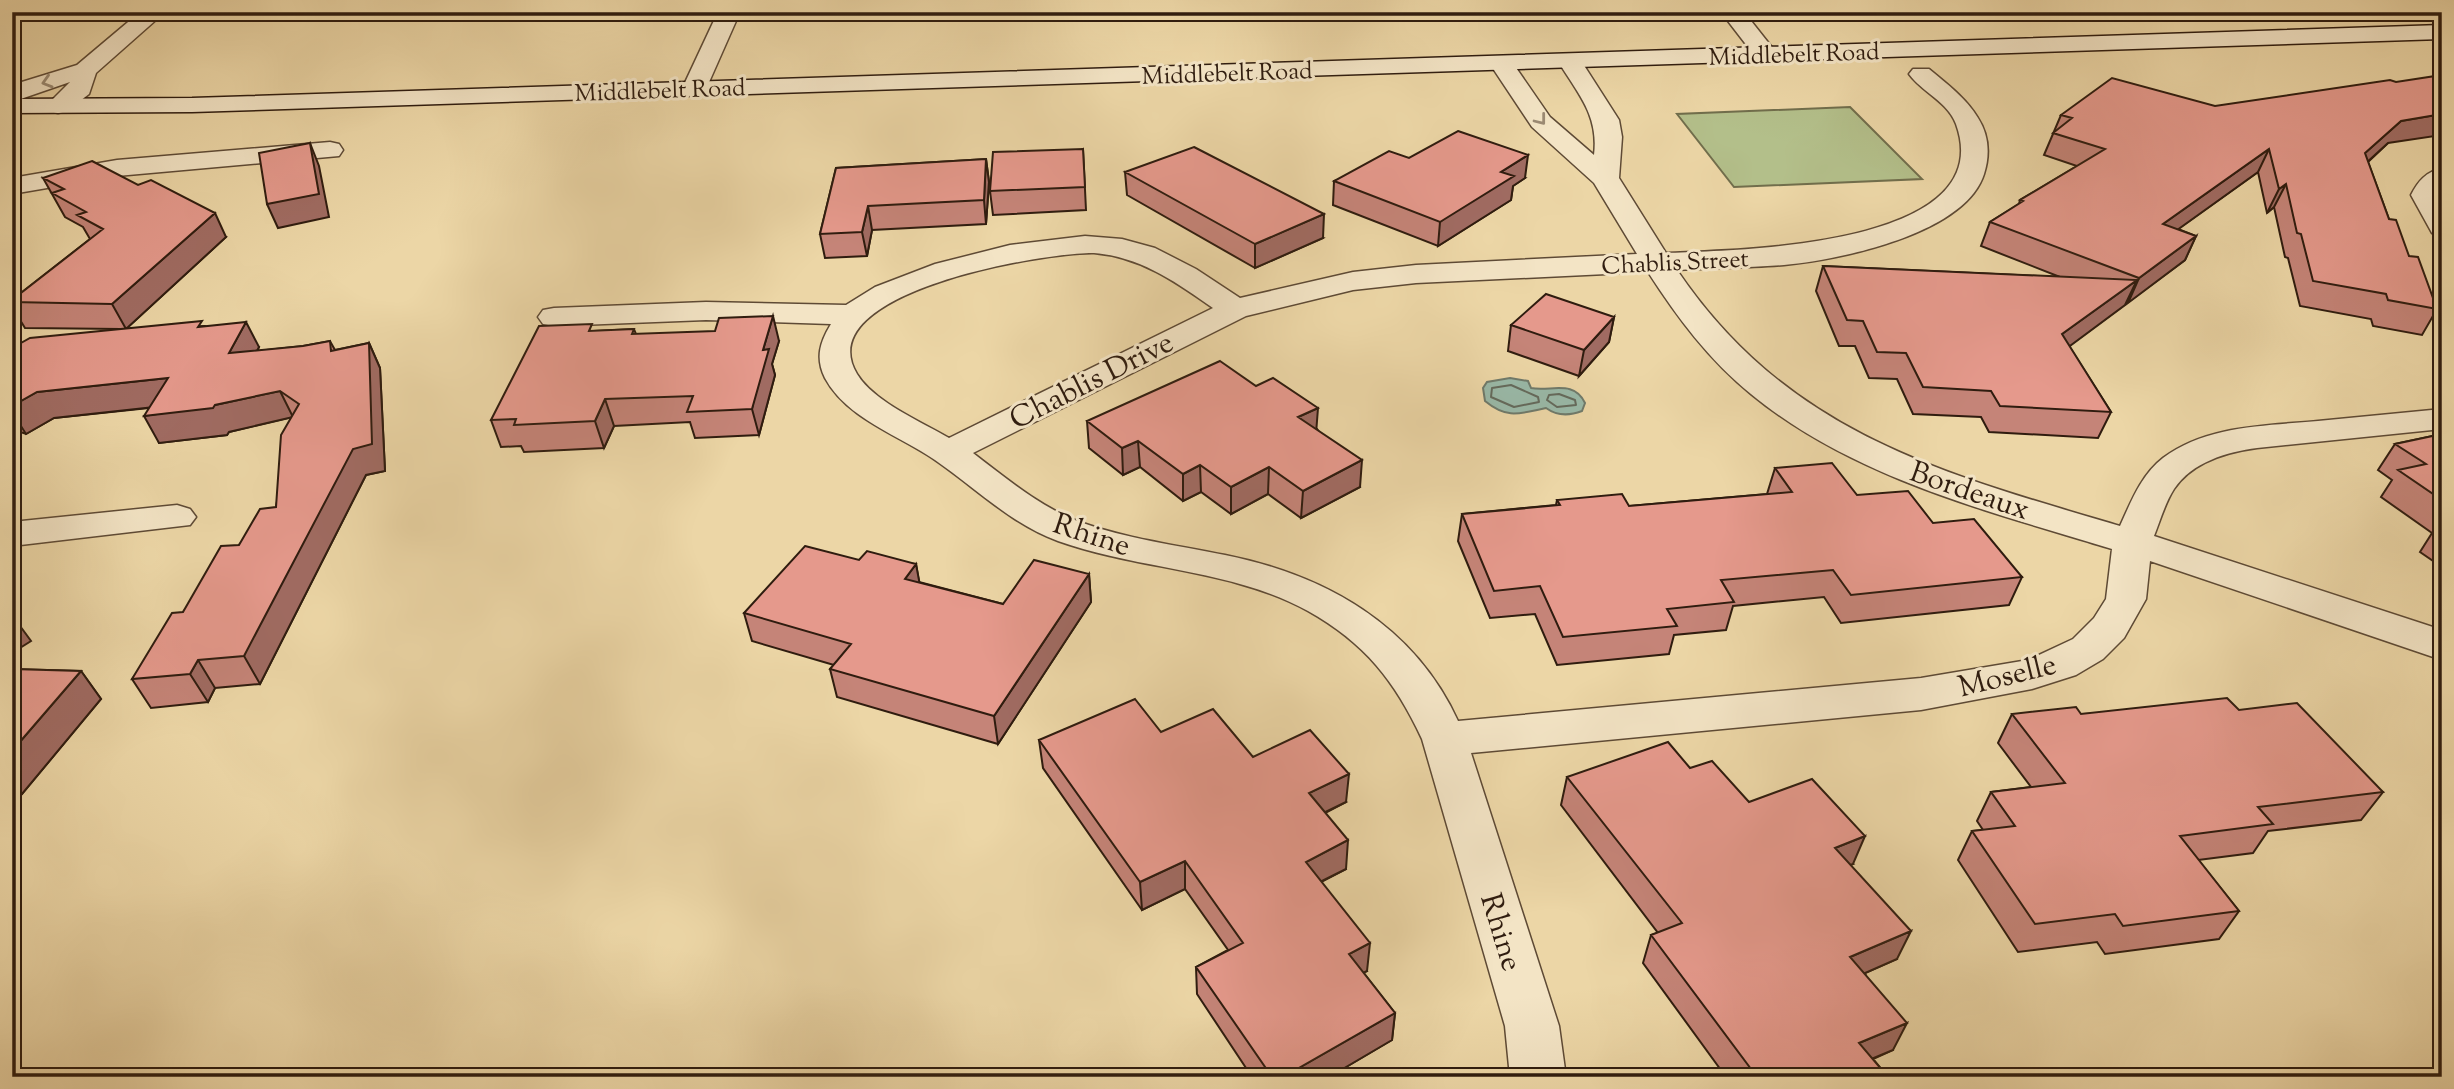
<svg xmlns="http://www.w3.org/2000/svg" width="2454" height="1089" viewBox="0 0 2454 1089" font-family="'Sorts Mill Goudy',serif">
<rect width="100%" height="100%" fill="#ecd6a6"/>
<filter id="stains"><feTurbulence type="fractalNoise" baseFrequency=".00286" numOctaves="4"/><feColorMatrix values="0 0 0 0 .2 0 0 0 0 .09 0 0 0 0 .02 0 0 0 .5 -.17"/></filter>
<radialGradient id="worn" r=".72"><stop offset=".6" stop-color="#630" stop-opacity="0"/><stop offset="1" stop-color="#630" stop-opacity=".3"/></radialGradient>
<path fill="#b3bf8a" stroke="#716e4c" stroke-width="2" d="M1850 107 1922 179 1734 187 1677 114Z"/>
<path fill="#99b9a8" stroke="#6f7a6b" stroke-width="2" d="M1510 378 1528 381 1531 388C1550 392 1574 379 1585 403L1582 411C1569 416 1557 416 1546 408 1521 413 1508 420 1485 401L1483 388 1487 382Z"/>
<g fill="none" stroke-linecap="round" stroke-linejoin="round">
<path stroke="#646a5c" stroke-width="2" d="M1511 385 1538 397 1539 402 1514 407 1491 397 1492 388Z
M1559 394 1575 400 1576 405 1557 407 1547 400 1549 395Z"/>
<defs>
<path id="street" d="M140 12H165L96 73 89 94 67 111 58 113 49 111 46 106 70 82 12 102V85L77 65Z
M718 12H740L706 89 703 94 694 96 685 94 682 89Z
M1721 12H1744L1778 55 1774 60H1758Z
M1570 54 1578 56 1619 120 1622 137 1619 178 1666 253C1735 250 2001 248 1956 124 1948 102 1922 92 1909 74L1913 69H1929C1947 84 1966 98 1978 118 1989 135 1990 155 1984 174 1965 234 1839 260 1784 265 1748 268 1713 268 1677 270 1788 434 1941 473 2120 526 2131 502 2141 475 2163 458 2207 425 2266 426 2318 421 2359 417 2401 413 2442 409V429L2257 448C2227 452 2192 462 2174 489 2165 503 2160 521 2154 536L2442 630V660L2150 561 2146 599 2124 638 2103 659 2076 675 2032 689 1921 710 1471 753 1559 1026 1566 1077H1510L1505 1026 1422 739C1395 681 1365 643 1308 611 1232 569 1139 570 1058 541 1011 524 976 488 935 460 899 435 847 419 825 378 815 358 820 342 831 324L706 320 554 326 543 324 538 317 543 310 554 308 706 302 846 305 875 287 935 264 1010 245 1085 236 1122 239 1155 248 1196 269 1240 298 1353 272 1416 265 1637 254 1594 183 1532 127 1490 64 1494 59H1510L1550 117 1594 155C1599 115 1578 94 1558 61L1562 56ZM1094 253C1141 257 1176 282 1213 308L949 438C922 422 874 402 857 374 807 291 1048 252 1094 253ZM1648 272C1677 317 1709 360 1751 394 1853 478 1988 511 2112 549L2106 599 2094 618 2073 639 2028 660 1921 678 1458 721C1414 625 1325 575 1225 555 1177 545 1127 539 1080 522 1040 507 1007 479 973 453L1246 316 1353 290 1416 283Z
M330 142 339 144 343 150 339 156 117 176 12 194V178L117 160Z
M2442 168V189L2439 195 2442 200V236L2432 233 2411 195C2418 181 2426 172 2442 168Z
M177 505 190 509 196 517 190 525 12 546V522Z"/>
<path id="secondary" d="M2442 25V39L192 112 12 113V99L192 98Z"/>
</defs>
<use href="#street" stroke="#5e4a35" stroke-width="3"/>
<use href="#secondary" stroke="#2f1c0f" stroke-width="3"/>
<use href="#street" fill="#f3e4c5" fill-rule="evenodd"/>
<use href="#secondary" fill="#f3e4c5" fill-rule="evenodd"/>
</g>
<path fill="#c58478" stroke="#2f1c0f" stroke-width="2" d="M2215 106 2388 143 2368 162 2389 219 2437 309 2422 335 2373 326 2371 319 2300 306 2288 258 2285 257 2274 207 2267 213 2258 172 2178 229 2196 236 2185 260 2069 346 2111 412 2098 438 1989 432 1981 417 1913 414 1897 379 1869 378 1855 346H1839L1816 291 1823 266 2060 277 1981 246 1990 222 2019 204 2020 200 2077 166 2044 155 2061 115Z
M1083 149 1086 210 993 215 990 191Z
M1409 158 1525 178 1513 186 1511 200 1438 246 1333 205 1334 181Z
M986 159 989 182 986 224 872 230 867 256 825 258 820 234 836 168Z
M1125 172 1323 238 1255 268 1127 195Z
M43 178 226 237 126 329 205 326 259 347 257 351 303 346 330 341 335 350 369 343 380 368 385 471 366 475 260 684 215 688 208 702 151 708 132 679 183 612 239 545 276 507 292 417 229 432 227 435 159 443 149 408 54 418 26 434 12 429V348L121 329 25 328 12 307V300L90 239 83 227 65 217Z
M1614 317 1609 342 1579 376 1508 351 1511 325Z
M634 329 636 334 779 341 772 364 775 375 759 435 695 438 690 422 614 426 604 448 524 452 521 446 501 447 491 420 594 331Z
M1087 421 1317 429 1360 487 1301 518 1268 494 1231 514 1201 492 1183 501 1140 467 1123 475 1089 448Z
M2442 434V567L2420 552 2432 533 2381 497 2392 480 2378 470 2395 444Z
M1775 468 1857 495 1933 523 2022 577 2009 605 1841 623 1824 597 1733 606 1726 630 1674 635 1669 654 1557 665 1535 614 1490 618 1458 541 1462 514 1556 505 1557 500 1629 506 1767 494Z
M859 560 916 564 919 582 1003 604 1089 574 1091 602 998 744 837 697 830 669 834 665 752 641 744 613Z
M12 669 81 671 101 699 22 794H12Z
M2239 710 2383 792 2361 820 2268 831 2253 853 2198 860 2239 911 2219 939 2105 954 2097 942 2018 952 1958 860 1972 831 1983 830 1977 821 1991 792 2031 787 1998 743 2012 714H2081Z
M1161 732 1253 757 1346 802 1325 813 1346 869 1321 882 1367 971 1363 972 1395 1013 1392 1040 1329 1077H1252L1197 994 1196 967 1228 950 1185 889 1142 910 1043 768 1039 740Z
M1690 768 1749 802 1853 864 1850 865 1897 959 1865 973 1893 1050 1873 1059 1888 1077H1726L1643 963 1651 935 1658 933 1561 805 1567 777Z"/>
<path fill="#a06b62" stroke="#2f1c0f" stroke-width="2" d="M2442 114V135L2388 143 2352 176 2365 153 2401 121Z
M310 143 319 166 329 217 278 228 267 204Z
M2269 149 2258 172 2152 248 2163 224Z
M1528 155 1525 178 1513 186 1511 200 1438 246 1440 222 1501 172Z
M986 159 989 182 986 224 984 200Z
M2286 184 2274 207 2267 213 2279 189Z
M868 206 872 230 867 256 862 232Z
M215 213 226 237 126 329 112 304Z
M1324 214 1323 238 1255 268V244Z
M2196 236 2185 260 2128 303 2139 278Z
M2137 280 2125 305 2051 360 2062 334Z
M773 316 779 341 772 364 775 375 759 435 752 409 763 350Z
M1614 317 1609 342 1579 376 1584 350Z
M246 322 259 347 242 379 229 353Z
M369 343 380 368 385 471 366 475 260 684 244 656Z
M168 378 182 404 54 418 26 434 12 412V406L37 392Z
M280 391 293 417 229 432 227 435 159 443 144 416 215 405Z
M605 399 614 426 604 448 595 421Z
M1318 408 1316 434 1298 417Z
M1138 441 1140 467 1123 475 1122 448Z
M1362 460 1360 487 1301 518 1303 491Z
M1200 465 1201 492 1183 501V474Z
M1269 467 1268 494 1231 514V487Z
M916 564 921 591 905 579Z
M1089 574 1091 602 998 744 994 716Z
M12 615 31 641 12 653Z
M198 660 215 688 208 702 190 674Z
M81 671 101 699 22 794 12 783V751Z
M1349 774 1346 802 1307 821 1309 793Z
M1865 836 1853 864 1823 876 1835 848Z
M1348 840 1346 869 1304 890 1306 862Z
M1185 861V889L1142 910 1140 882Z
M1911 931 1897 959 1838 985 1850 957Z
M1370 943 1367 971 1346 982 1349 954Z
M1395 1013 1392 1040 1329 1077H1283Z
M1907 1023 1893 1050 1845 1070 1859 1043Z"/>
<path fill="#e5998c" stroke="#2f1c0f" stroke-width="2" d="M2442 75V114L2401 121 2365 153 2389 219 2396 220 2409 256 2418 257 2437 309 2388 300 2386 294 2313 281 2301 234 2297 233 2286 184 2279 189 2269 149 2163 224 2196 236 2139 278 1990 222 2023 201 2020 200 2105 149 2053 133 2072 118 2061 115 2112 78 2215 106 2390 80 2396 82Z
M1458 131 1528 155 1501 172 1514 176 1440 222 1334 181 1389 151 1409 158Z
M310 143 319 194 267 204 259 153Z
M1194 147 1324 214 1255 244 1125 172Z
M1083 149 1085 187 990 191 993 152Z
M986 159 984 200 868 206 862 232 820 234 836 168Z
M92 161 138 185 151 180 215 213 112 304 12 302V300L103 229 77 215 86 212 52 193 64 189 43 178Z
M1823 266 2137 280 2062 334 2111 412 2000 406 1991 391 1923 387 1906 353 1877 352 1863 321 1847 320Z
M1546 294 1614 317 1584 350 1511 325Z
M773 316 763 350 769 349 752 409 687 412 693 396 605 399 595 421 514 425 516 419 491 420 539 326 592 324 589 331 634 329 632 334 715 331 719 318Z
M202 321 198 327 246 322 229 353 303 346 330 341 331 351 369 343 372 444 353 449 244 656 198 660 190 674 132 679 172 613 183 612 221 546 239 545 260 509 276 507 281 435 299 404 280 391 215 405 213 408 144 416 168 378 37 392 12 406V348L30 338Z
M1220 361 1256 386 1273 378 1318 408 1298 417 1362 460 1303 491 1269 467 1231 487 1200 465 1183 474 1138 441 1122 448 1087 421Z
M2442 434V500L2398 470 2426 464 2395 444Z
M1832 463 1857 495 1908 491 1933 523 1974 519 2022 577 1851 595 1833 570 1721 580 1734 602 1667 609 1677 626 1563 637 1540 586 1494 591 1462 514 1560 505 1557 500 1622 494 1629 506 1792 492 1775 468Z
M805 546 859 560 867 551 916 564 905 579 1003 604 1034 560 1089 574 994 716 830 669 851 644 744 613Z
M12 669 81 671 12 751Z
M2227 698 2239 710 2297 703 2383 792 2258 807 2273 824 2180 836 2239 911 2123 926 2115 914 2035 924 1972 831 2015 826 1991 792 2065 783 2012 714 2076 707 2081 714Z
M1135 699 1161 732 1213 709 1253 757 1310 730 1349 774 1309 793 1348 840 1306 862 1370 943 1349 954 1395 1013 1283 1077H1272L1196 967 1243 943 1185 861 1140 882 1039 740Z
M1668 742 1690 768 1712 761 1749 802 1812 779 1865 836 1835 848 1911 931 1850 957 1907 1023 1859 1043 1888 1077H1757L1651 935 1682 923 1567 777Z"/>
<defs><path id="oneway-chevron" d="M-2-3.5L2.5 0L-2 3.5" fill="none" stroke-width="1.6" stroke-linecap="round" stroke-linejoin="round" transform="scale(1.75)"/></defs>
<g stroke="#9b8a73">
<use href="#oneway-chevron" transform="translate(47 82) rotate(163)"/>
<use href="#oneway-chevron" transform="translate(1541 120) rotate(52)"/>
</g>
<g text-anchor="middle" stroke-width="6" stroke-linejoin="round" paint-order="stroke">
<g font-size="24" fill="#2f1c0f" stroke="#f3e4c5">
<text transform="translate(1794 54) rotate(-2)" y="8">Middlebelt Road</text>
<text transform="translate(1227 73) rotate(-2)" y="8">Middlebelt Road</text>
<text transform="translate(660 90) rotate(-2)" y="8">Middlebelt Road</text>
<text transform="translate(1675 262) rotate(-3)" y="8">Chablis Street</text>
</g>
<g font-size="30" fill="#2f1c0f" stroke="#f3e4c5">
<text transform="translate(1091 380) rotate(-27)" y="10">Chablis Drive</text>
<text transform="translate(1970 490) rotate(19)" y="10">Bordeaux</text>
<text transform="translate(1092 534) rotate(18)" y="10">Rhine</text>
<text transform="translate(2007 675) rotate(-14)" y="10">Moselle</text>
<text transform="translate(1502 932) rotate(73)" y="10">Rhine</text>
</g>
</g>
<rect width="2454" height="1089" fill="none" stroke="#ecd6a6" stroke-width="42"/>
<rect x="14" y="14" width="2426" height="1061" fill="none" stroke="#2f1c0f" stroke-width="3.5"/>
<rect x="21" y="21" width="2412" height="1047" fill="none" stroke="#2f1c0f" stroke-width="2"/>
<rect width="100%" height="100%" filter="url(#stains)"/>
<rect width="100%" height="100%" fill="url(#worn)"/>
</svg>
